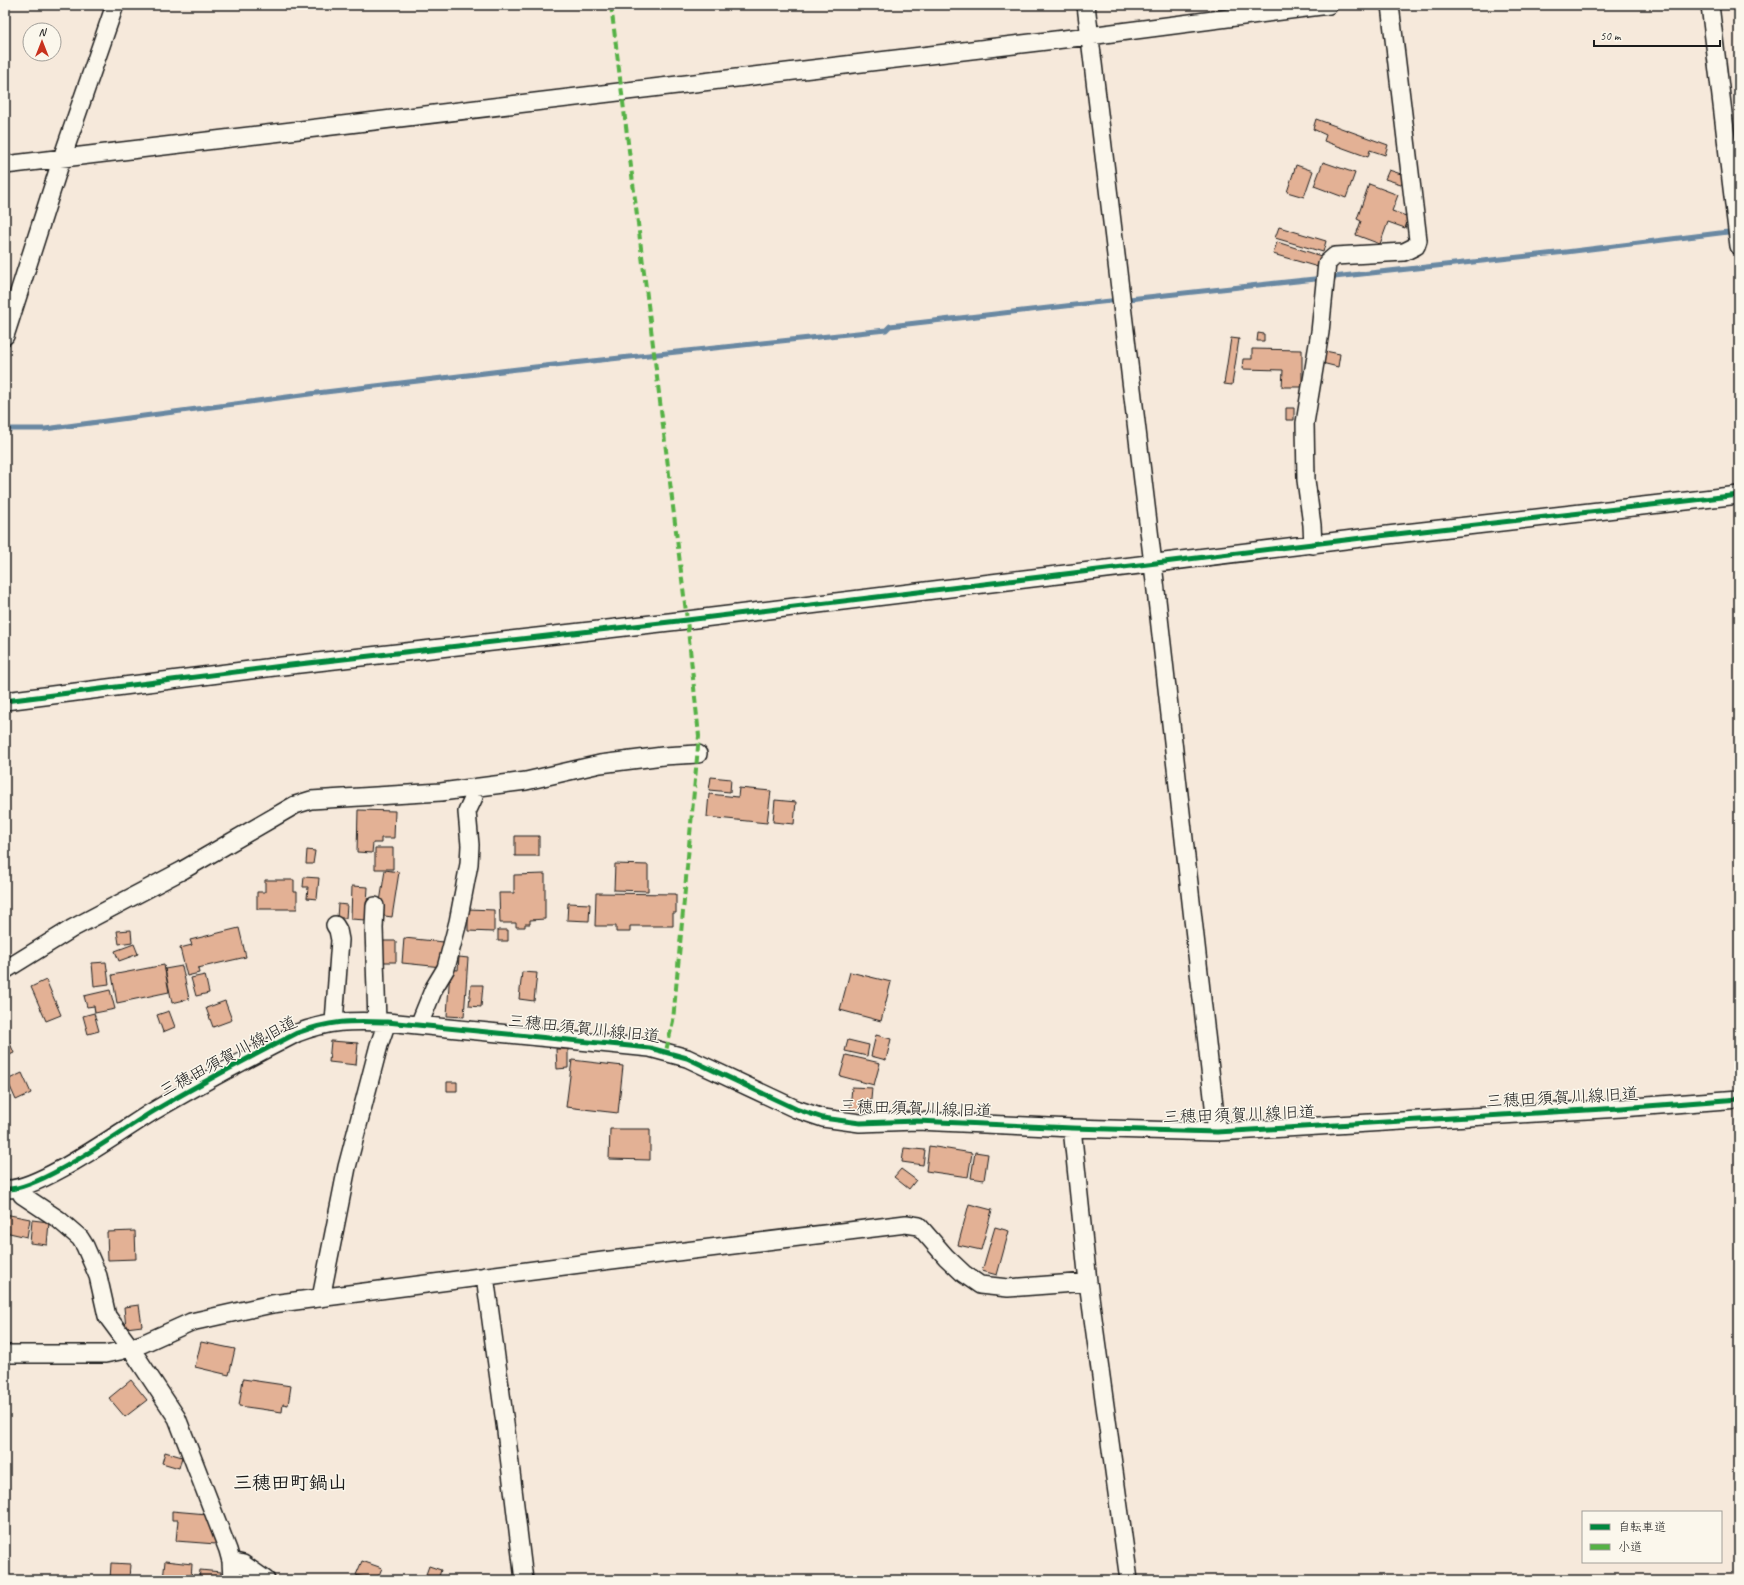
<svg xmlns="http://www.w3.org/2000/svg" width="1744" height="1585" viewBox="0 0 1744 1585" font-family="Caveat,'Klee One',sans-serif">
<rect width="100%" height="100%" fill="#f6e9db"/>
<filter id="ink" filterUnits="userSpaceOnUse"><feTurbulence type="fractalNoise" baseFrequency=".025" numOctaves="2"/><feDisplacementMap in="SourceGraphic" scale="8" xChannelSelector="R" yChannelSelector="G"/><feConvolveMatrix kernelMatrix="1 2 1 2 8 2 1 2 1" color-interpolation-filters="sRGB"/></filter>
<g filter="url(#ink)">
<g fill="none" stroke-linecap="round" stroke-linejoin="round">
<path stroke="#6988a2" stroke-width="5" d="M5 429H45L317 393 535 367 886 330 890 326 1092 303 1566 252 1736 231"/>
</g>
<path fill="#e3b195" stroke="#1c1c1c" d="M1316 119 1388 145 1385 155 1370 150 1368 157 1324 141 1326 135 1313 129Z
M1323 162 1355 173 1346 198 1314 186Z
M1296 165 1313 171 1304 197 1287 192Z
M1389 170 1407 176 1404 185 1385 179Z
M1369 184 1398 195 1392 211 1409 217 1405 228 1388 222 1380 244 1356 235 1361 221 1357 219Z
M1279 227 1326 241 1323 252 1275 238Z
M1277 242 1321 256 1318 267 1273 254Z
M1258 333 1264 334V341H1257Z
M1231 338 1239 339 1232 385 1224 384Z
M1252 349 1302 350V387H1282L1283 370 1242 369 1243 359H1252Z
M1325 351 1340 354 1338 367 1322 363Z
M1286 408H1294V420H1286Z
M711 777 731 779 730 792 709 790Z
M739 788 771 791 767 823 707 817 709 794 738 797Z
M775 800 796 802 794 824 773 822Z
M358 810 395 811 394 838H381V843H373L372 853 357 852Z
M515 836H539V856H515Z
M375 848H393V869H375Z
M307 850 315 851 313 864H306Z
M615 864 648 865V891L614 890Z
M385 870 399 872 392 917 378 915Z
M545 874V919L530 920V924H525V927H516V923H500L499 893H514V875Z
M304 877 319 878 317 899 307 898 308 887H303Z
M265 880H294V892H297V909H257V892H265Z
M352 886 368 887 366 920 351 919Z
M596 893 676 894V913H673V926H630V932H616V926H595Z
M568 903 590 904 589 921 567 920Z
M338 904 347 905 346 918H337Z
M468 909 494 910V932L468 931Z
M239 928 246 957 198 968 199 973 187 976 180 948 192 945 190 940Z
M131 930 132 942 119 944 117 931Z
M498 930H508V941H498Z
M404 938 444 942 442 967 402 963Z
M381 941H396V962H381Z
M134 944 138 954 119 961 115 951Z
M459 957 468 958 464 1017 447 1016 450 969 458 970Z
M106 962 109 984 94 986 92 963Z
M164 965 169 992 117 1003 112 975Z
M182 966 189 999 172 1003 165 969Z
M522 972 537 973 534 1001 519 999Z
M850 972 891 982 881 1021 840 1010Z
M205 975 209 993 196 996 191 978Z
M46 980 61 1015 46 1021 31 987Z
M471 985H483L481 1007 469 1006Z
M110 990 115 1009 95 1013 94 1006 87 1007 84 996Z
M225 1001 232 1020 213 1027 206 1008Z
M169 1011 175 1027 163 1032 157 1015Z
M94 1013 99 1031 88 1034 83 1016Z
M5 1031 14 1053 5 1057Z
M876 1035 891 1039 886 1060 871 1056Z
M848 1040 869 1045 867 1056 845 1051Z
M331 1041 358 1043 356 1065 329 1062Z
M556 1049H568V1068L557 1069Z
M846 1055 880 1063 874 1085 840 1076Z
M572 1060 623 1066 618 1113 566 1107Z
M22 1073 31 1093 16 1100 7 1080Z
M447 1082H457V1091H447Z
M852 1087 872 1088 870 1111 850 1109Z
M610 1129H650V1160L609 1159Z
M929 1146 972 1153 968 1177 926 1171Z
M904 1148 925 1150 923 1165 902 1162Z
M975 1152 988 1154 984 1180 971 1178Z
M901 1169 916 1180 909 1189 894 1177Z
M969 1204 992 1210 981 1250 958 1245Z
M5 1214 30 1219 27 1237 5 1232Z
M32 1220 49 1222 47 1245 30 1243Z
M995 1227 1009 1231 997 1275 982 1271Z
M135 1231 136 1259 108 1260 107 1232Z
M139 1305 142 1326 126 1328 124 1307Z
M201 1342 235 1349 229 1375 195 1367Z
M243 1379 291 1386 288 1405 283 1404 282 1412 239 1406Z
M131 1380 147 1400 125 1417 109 1398Z
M165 1452 182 1457 179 1468 162 1463Z
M172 1511 207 1514 216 1544 176 1541 178 1520H172Z
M165 1561 192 1564 191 1580H163Z
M362 1561 382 1568 377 1580H371L356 1575Z
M111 1563 130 1564 129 1580H110Z
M429 1566 441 1570 438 1580H424Z
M200 1570 221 1572 220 1580H199Z"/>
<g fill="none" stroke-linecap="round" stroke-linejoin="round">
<defs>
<path id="street" d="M1086 5 1153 564 1217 1132
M1710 5 1739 246
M5 165 1089 36 1329 5
M5 336 62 158 115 5
M1313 545 1312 525 1306 480 1305 423 1320 332 1327 263 1335 256 1404 252 1416 246 1418 240 1390 5
M5 701 282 666 687 620 1370 537 1739 495
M375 906 374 928 377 1022
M5 970 73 928 183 870 295 805 311 800 441 792 526 781 600 764 663 756 698 754
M334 1022 340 940 338 930 335 925
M419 1025 434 988 446 968 458 922 469 864 470 845 467 812 474 797V788
M1072 1128 1088 1282 1129 1580
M19 1188 22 1195 58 1219 80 1238 85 1246 98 1276 107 1316 130 1347 177 1418 228 1550 231 1561 232 1580
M5 1189C37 1192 121 1131 152 1112 199 1084 248 1058 297 1033 332 1020 350 1021 387 1022L650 1048 687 1058 796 1109 823 1118 860 1123 917 1121 1072 1128 1217 1132 1621 1108 1739 1099
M485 1276 506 1431 524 1580
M321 1298 347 1167 379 1045 387 1022
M5 1354H105L120 1351 142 1344 191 1322 272 1304 603 1261 906 1224 919 1226 946 1257 964 1274 980 1285 1008 1288 1088 1282
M231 1561 243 1564 266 1580"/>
</defs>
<use href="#street" stroke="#1c1c1c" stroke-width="20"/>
<use href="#street" stroke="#fbf7ec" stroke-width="17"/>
<path stroke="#55b145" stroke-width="4" stroke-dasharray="8 4" stroke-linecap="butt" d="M611 5 687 620 699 736 673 1021 666 1051"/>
<defs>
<path id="cycleway" d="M5 701 282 666 687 620 1370 537 1739 495
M5 1189C37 1192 121 1131 152 1112 199 1084 248 1058 297 1033 332 1020 350 1021 387 1022L650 1048 687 1058 796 1109 823 1118 860 1123 917 1121 1072 1128 1217 1132 1621 1108 1739 1099"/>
</defs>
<use href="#cycleway" stroke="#fbf7ec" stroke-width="8"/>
<use href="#cycleway" stroke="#00873e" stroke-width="5"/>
</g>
</g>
<g text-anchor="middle" stroke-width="3" stroke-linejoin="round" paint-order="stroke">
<g font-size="17" fill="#1c1c1c" stroke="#fbf7ec">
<text transform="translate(584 1028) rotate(6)" y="6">三穂田須賀川線旧道</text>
<text transform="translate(228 1056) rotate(-28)" y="6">三穂田須賀川線旧道</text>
<text transform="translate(1562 1097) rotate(-3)" y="6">三穂田須賀川線旧道</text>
<text transform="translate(916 1108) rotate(2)" y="6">三穂田須賀川線旧道</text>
<text transform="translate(1239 1114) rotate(-2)" y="6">三穂田須賀川線旧道</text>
</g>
<g font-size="19" font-weight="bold" fill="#1c1c1c" stroke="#fbf7ec">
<text x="290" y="1489">三穂田町鍋山</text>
</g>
</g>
<rect width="1744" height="1585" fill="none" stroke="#fbf7ec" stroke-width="20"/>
<rect x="10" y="10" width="1724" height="1565" fill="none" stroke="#1c1c1c" stroke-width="1.5" filter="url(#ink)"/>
<rect x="1582" y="1511" width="140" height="52" fill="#fbf7ec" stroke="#a29f99"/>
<rect x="1590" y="1524" width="20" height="6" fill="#00873e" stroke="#a29f99"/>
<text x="1618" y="1531" font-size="12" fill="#1c1c1c">自転車道</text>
<rect x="1590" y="1544" width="20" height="6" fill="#55b145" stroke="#a29f99"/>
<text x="1618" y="1551" font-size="12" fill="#1c1c1c">小道</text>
<g transform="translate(42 42)"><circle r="19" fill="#fbf7ec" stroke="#a29f99"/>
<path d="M0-3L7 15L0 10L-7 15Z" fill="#c8321e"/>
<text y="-6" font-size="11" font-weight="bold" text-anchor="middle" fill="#1c1c1c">N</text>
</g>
<path d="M1594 40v6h126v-6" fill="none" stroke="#1c1c1c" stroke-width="2"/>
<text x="1600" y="40" font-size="12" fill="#1c1c1c" stroke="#fbf7ec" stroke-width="3" paint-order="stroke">50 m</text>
</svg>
